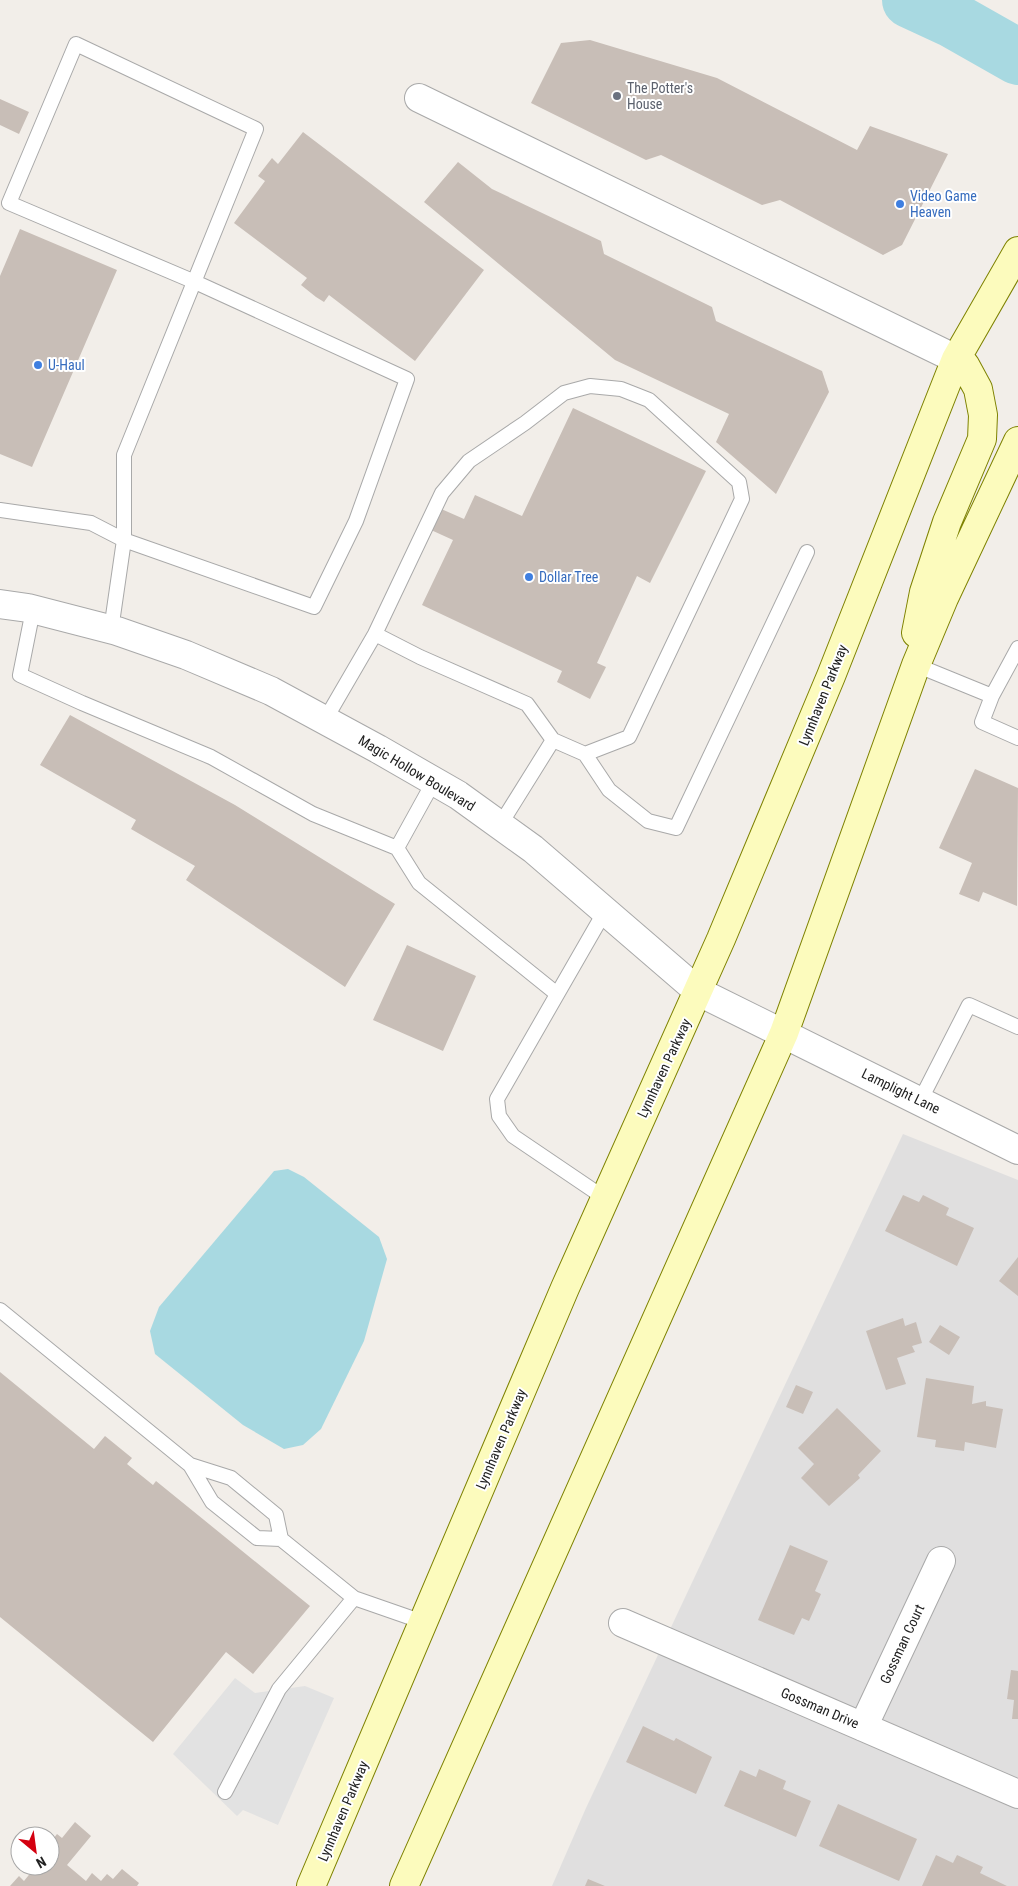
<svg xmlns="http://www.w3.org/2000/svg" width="1018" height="1886" viewBox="0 0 1018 1886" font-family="'Roboto Condensed',sans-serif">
<rect width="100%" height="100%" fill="#f2eee9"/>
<path fill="#e0dfdf" d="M903 1134 1018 1180V1886H552L586 1808Z"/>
<path fill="#e2e2e2" d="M235 1678 255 1693 305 1686 334 1698 278 1825 243 1810 237 1816 173 1754Z"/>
<path fill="#a8d9e1" d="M288 1169 304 1177 379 1237 387 1259 364 1341 321 1429 303 1445 284 1449 243 1425 155 1354 150 1331 159 1307 274 1171Z"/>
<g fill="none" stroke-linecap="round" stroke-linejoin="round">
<path stroke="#a8d9e1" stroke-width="56" d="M910 0 951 19 1018 57"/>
</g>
<path fill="#c8beb7" d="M590 40 717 78 857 150 870 126 948 154 902 245 883 255 780 200 762 205 661 155 646 160 531 103 561 43Z
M0 99 29 112 19 134 0 125Z
M303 132 484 270 415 361 329 295 324 302 316 297 301 285 307 278 234 223 265 181 258 176 272 158 278 164Z
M458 162 492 189 601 241 604 254 712 307 716 321 822 371 829 392 776 494 716 442 729 414 615 360 424 202Z
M20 229 117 270 32 467 0 454V276Z
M573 408 706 471 650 583 637 576 597 663 606 667 590 699 557 682 562 671 422 605 453 540 431 530 439 508 464 519 475 495 522 516Z
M70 715 235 805 395 904 345 987 186 880 195 866 131 829 136 820 40 765Z
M975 769 1018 788 1017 906 983 892 979 902 959 894 972 863 939 848Z
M407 945 476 976 443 1051 373 1020Z
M903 1195 919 1202 923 1195 949 1208 946 1215 974 1228 957 1266 885 1231Z
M1018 1257V1296L999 1281Z
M903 1318 905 1326 916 1322 922 1343 912 1346 915 1352 897 1358 906 1384 886 1390 866 1331Z
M940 1325 960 1337 949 1355 929 1342Z
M0 1372 94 1449 105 1436 132 1458 127 1464 153 1485 156 1481 310 1606 253 1674 226 1652 153 1742 0 1617Z
M926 1378 974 1386 972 1404 986 1401V1406L1003 1409 996 1448 965 1442 964 1451 935 1447 936 1440 917 1437Z
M796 1385 813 1392 803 1414 786 1407Z
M837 1408 881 1451 858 1475 860 1478 829 1506 801 1478 814 1464 798 1448Z
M790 1545 828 1561 815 1591 821 1594 809 1621 802 1618 794 1635 758 1620Z
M1011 1670 1018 1671V1719H1012L1014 1700 1007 1699Z
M643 1726 674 1741 676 1738 712 1757 696 1794 626 1762Z
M759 1769 786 1781 783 1789 811 1801 796 1837 724 1806 740 1770 756 1777Z
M838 1804 917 1839 899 1881 819 1846Z
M75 1822 91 1836 67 1865 86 1881 92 1873 101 1881 107 1874 113 1879 122 1869 139 1883 137 1886H10L19 1876 24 1881 36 1866H50V1843L57 1834 62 1838Z
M936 1855 953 1863 957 1855 983 1867 980 1873 1007 1886H922Z
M588 1879 605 1886H585Z"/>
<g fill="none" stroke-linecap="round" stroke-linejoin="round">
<defs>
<path id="lane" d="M0 510 91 523 124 540 314 607 356 521 407 379 195 282 9 203 76 44 256 129 124 455V540L111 630
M33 610 20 675 82 703 211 757 313 814 397 848 434 781
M375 634 420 657 527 704 553 740
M1018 648 992 696 982 722 1018 738
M916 665 992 696
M325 720 375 634 442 493 469 461 525 423 564 393 590 386 621 389 649 400 739 482 742 499 629 737 585 754
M500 825 553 740 585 754 609 790 648 821 676 828 807 552
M397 848 419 883 557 994
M605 911 497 1099 499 1116 513 1136 606 1199
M920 1101 969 1005 1018 1027
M0 1310 190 1465 231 1478 276 1515 281 1539
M190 1465 212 1502 257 1538 281 1539 354 1598 423 1622
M225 1792 279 1689 354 1598"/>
<path id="street" d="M419 98 956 359
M0 604 28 608 117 631 186 655 271 691 378 749 458 795 533 849 699 992 1018 1150
M623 1623 1018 1794
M863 1727 941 1561"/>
<path id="secondary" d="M916 633 924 592 947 522 982 439 983 415 978 389 965 365 956 359
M311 1886 565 1288 721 939 831 676 956 359 1018 251
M404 1886 784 1033 916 665 944 598 1018 441"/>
</defs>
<use href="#lane" stroke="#a9a9a9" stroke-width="16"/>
<use href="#street" stroke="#a9a9a9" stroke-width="30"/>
<use href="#secondary" stroke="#7e8200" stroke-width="30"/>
<use href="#lane" stroke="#fff" stroke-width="14"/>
<use href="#street" stroke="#fff" stroke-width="28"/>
<use href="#secondary" stroke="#fcfbbd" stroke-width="28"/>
</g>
<circle fill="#6b7280" stroke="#fff" stroke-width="2" cx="617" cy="96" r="5"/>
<g fill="#3f7fe0" stroke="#fff" stroke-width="2">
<circle cx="900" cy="204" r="5"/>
<circle cx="38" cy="365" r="5"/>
<circle cx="529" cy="577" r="5"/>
</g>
<g text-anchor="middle" stroke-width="4" stroke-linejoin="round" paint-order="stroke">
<g font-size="14" fill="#5b616d" stroke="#fff" text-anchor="start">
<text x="627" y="93">The Potter's<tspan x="627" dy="16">House</tspan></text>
</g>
<g font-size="14" fill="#366cbe" stroke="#fff" text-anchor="start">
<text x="910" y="201">Video Game<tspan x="910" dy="16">Heaven</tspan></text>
<text x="48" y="370">U-Haul</text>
<text x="539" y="582">Dollar Tree</text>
</g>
<g font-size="14" fill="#222" stroke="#fff">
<text transform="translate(823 695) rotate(-68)" y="5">Lynnhaven Parkway</text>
<text transform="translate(417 773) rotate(31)" y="5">Magic Hollow Boulevard</text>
<text transform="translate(664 1068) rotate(-65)" y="5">Lynnhaven Parkway</text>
<text transform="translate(901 1091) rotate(26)" y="5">Lamplight Lane</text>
<text transform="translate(501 1439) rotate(-67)" y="5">Lynnhaven Parkway</text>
<text transform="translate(902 1644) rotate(-65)" y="5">Gossman Court</text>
<text transform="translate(820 1708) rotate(23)" y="5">Gossman Drive</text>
<text transform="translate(343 1811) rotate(-67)" y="5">Lynnhaven Parkway</text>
</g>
</g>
<g transform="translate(35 1851) rotate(151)"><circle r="24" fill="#ffffff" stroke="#a7a7a7"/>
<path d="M0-4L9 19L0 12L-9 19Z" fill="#d40010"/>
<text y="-8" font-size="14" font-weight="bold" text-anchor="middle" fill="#222222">N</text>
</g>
</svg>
